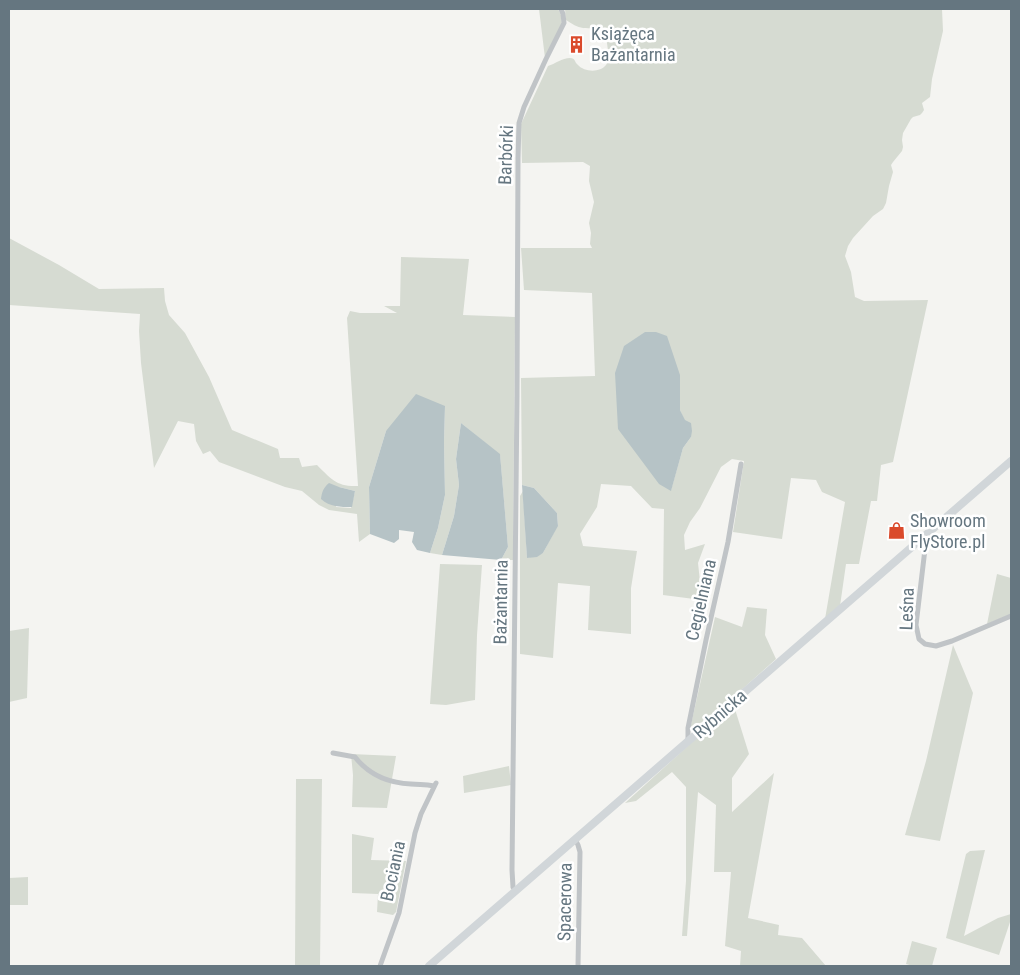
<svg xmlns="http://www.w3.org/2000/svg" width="1020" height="975" viewBox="0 0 1020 975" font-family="'Roboto Condensed',sans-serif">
<rect width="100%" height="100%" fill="#f4f4f1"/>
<path fill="#d6dbd2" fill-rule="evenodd" d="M539 9H558L561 15 562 25 545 58Z
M565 9H942L943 31 932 79 930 97 922 103 924 110 922 113 920 115 913 117 911 119 903 133 902 140 903 147 902 151 893 162 891 165 893 172 889 186 886 203 883 209 873 216 853 238 848 246 845 256 851 272 855 297 864 301 928 300 893 462 881 465 877 501H871L859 564H846L840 606 825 619 845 502 822 492 816 480 791 478 782 539 733 532 744 461 732 459 721 467 700 508 690 522 684 535 685 550 705 544 698 563 702 600 663 595 664 509 652 508 631 486 601 484 597 507 580 534 583 546 637 551 631 588V634L588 630 590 586 558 583 553 658 520 654V496L523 491 527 558 543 553 558 525 557 513 534 488 522 485 521 378 595 376 592 293 524 290 521 248H592L590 244 591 233 589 223 594 202 589 181 590 166 583 162 522 163 521 124 548 66C555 64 562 58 570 58 576 58 574 62 578 65 584 72 600 73 606 65 609 61 608 56 608 50 607 44 607 36 602 32 597 27 590 29 583 28 577 27 572 24 566 20ZM680 375V410L691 437 683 448 671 490Z
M9 238 59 265 99 289 164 288 165 301 169 315 185 333 209 377 232 430 278 449 280 458H299L302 467 317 465C331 479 337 487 358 486L347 318 350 311 360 313H397L384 306H400L401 257 469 259 463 315 515 317 513 560H501L508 547 500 455 461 423 456 459 459 485 454 516 442 555 430 553 438 528 445 495 444 442 445 406 386 431 369 487 370 534 359 542 357 514 329 510 319 505 302 491 285 487 219 462 210 451 203 454 196 441 194 424 178 421 154 468 141 363 139 331 140 314 9 305ZM339 487 355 491 351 508 336 507Z
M440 564 482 565 477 635 475 700 446 705 430 704Z
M997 574 1011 578V614L987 624Z
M747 607 767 609 765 635 776 659 693 733 690 729 715 617 742 627Z
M29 628 27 698 9 702V631Z
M953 645 973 693 940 841 905 835 926 761Z
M734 706 749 754 732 778V812L774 773 748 918 779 925 778 935 802 938 826 966H740L741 951 725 946 731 872H714L716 805 698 792 687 936H682L686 881V787L672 772 636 801 625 803 690 744Z
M351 754 396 756 387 808 352 807 353 775Z
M509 766 511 785 464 793 463 776Z
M296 779H322L320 966H295Z
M352 834 374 838 371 860 406 861 396 912 393 915 377 912 378 894 352 893Z
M985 850 964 936 998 918 1011 914V919L999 955 946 938 966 854 970 851Z
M28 877V905H9V878Z
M912 941 937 948 932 966H913L906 964Z"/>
<path fill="#b6c3c6" d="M645 332H656L667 336 680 375V410L685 420 691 423 692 431 691 437 683 448 671 491 659 484 618 429 615 373 624 346Z
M416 394 445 406 444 442 445 495 438 528 430 553 417 550 412 542 414 532 399 530V539L394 543 370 534 369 487 386 431Z
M461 423 500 454 508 547 501 560 442 555 454 516 459 485 456 459Z
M329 483 339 487 355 491 352 507C340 507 330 507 321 499 322 492 323 488 329 483Z
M522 485 534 488 557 513 558 526 543 553 537 557 527 558Z"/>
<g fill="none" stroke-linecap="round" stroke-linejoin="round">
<path stroke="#c0c4c7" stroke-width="5" d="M921 540 925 549 916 625 919 639 925 644 936 646 952 641 1011 616
M688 741V728L706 640 728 542 741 464
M333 753 355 757C369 775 388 783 411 784 420 785 425 784 434 786
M575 839 578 845 580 852 578 966
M515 890 513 887 512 870 517 396 518 158 519 123 524 107 546 59 564 23 563 14 561 9
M380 966 399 913 415 833 421 814 436 783"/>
<path stroke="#d1d6d9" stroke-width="8" d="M429 966 1011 461"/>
</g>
<defs>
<symbol id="building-bare" viewBox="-9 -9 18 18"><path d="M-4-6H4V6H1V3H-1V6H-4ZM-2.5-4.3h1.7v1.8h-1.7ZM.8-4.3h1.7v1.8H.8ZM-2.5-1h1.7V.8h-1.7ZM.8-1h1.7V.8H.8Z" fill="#da4a2b" stroke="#fff" stroke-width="2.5" paint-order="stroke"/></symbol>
<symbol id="shop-bare" viewBox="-9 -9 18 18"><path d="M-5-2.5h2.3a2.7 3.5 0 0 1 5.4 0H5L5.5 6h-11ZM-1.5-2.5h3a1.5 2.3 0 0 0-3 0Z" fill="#da4a2b" stroke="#fff" stroke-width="2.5" paint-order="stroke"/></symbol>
</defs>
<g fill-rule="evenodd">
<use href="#building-bare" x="564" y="32" width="25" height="25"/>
<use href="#shop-bare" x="884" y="518" width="25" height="25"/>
</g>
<g text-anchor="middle" stroke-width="5" stroke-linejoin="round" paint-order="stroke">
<g font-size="18" fill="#657680" stroke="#fff" text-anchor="start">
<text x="591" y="40">Książęca<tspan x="591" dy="21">Bażantarnia</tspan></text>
<text x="910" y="527">Showroom<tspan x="910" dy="21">FlyStore.pl</tspan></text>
</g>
<g font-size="18" fill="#657680" stroke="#fff">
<text transform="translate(506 155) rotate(-88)" y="6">Barbórki</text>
<text transform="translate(701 600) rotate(-77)" y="6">Cegielniana</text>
<text transform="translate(501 602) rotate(-89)" y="6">Bażantarnia</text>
<text transform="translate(907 609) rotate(-88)" y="6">Leśna</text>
<text transform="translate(720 714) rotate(-41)" y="6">Rybnicka</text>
<text transform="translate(393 871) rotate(-78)" y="6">Bociania</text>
<text transform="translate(565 902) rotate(-89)" y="6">Spacerowa</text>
</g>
</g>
<rect width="1020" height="975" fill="none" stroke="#657680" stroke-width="20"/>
</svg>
